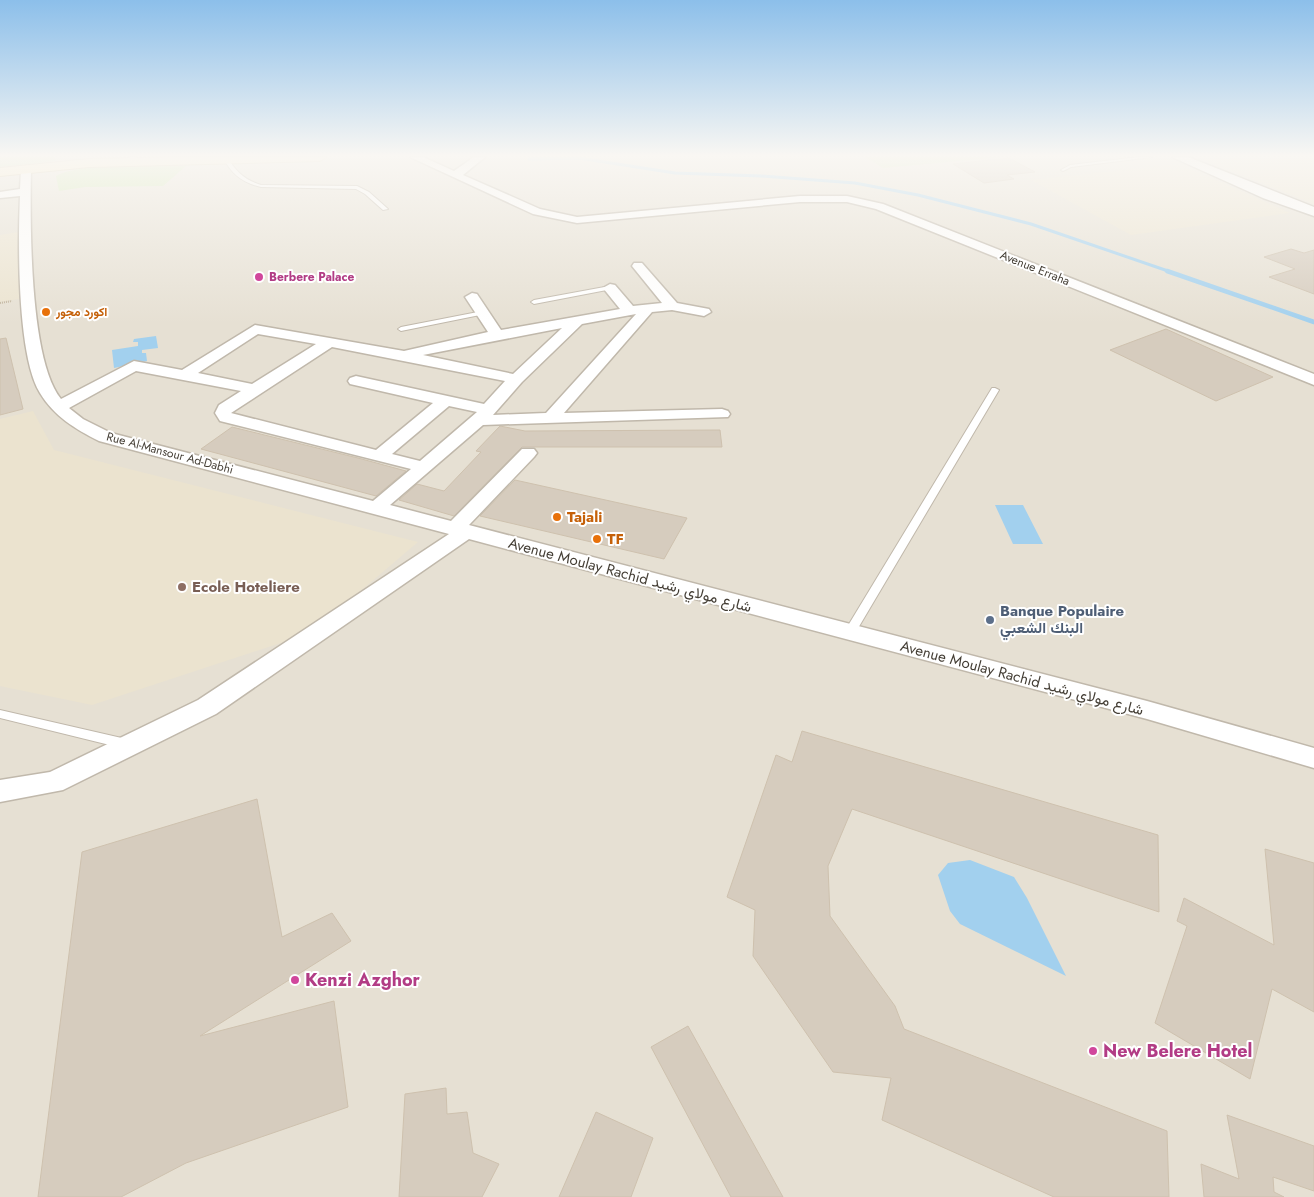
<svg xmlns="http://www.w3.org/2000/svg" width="1314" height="1197" viewBox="0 0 1314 1197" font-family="Jost,Vazirmatn,sans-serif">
<rect width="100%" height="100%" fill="#f2eee5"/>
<path fill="#e6e0d3" d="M0 157H1314V1197H0Z"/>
<path fill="#ebe3cf" d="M1197 157H1314V204Z
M1180 164 1290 213 1131 235 1031 180Z
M19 232V299L0 302V235Z
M33 411 54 450 418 542 311 633 92 705 0 686V419Z"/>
<path fill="#cee6ae" d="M0 157H55L56 161 0 167Z
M865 157H1003L883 168Z
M186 166 163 186 85 187 59 191 56 176C79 162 157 166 186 166Z"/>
<path fill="#a2d0ee" d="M156 336 158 348 142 350V353H146L147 361 114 368 112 350 138 346V342H133L134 339Z
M995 505H1023L1043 544H1013Z
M970 860 1014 877 1027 898 1066 976 960 924 950 911 938 875 948 863Z"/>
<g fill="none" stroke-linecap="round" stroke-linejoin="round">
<path stroke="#a2d0ee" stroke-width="3" d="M529 159 579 158 675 173 761 176 855 183 918 195 1031 224 1171 272"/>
<path stroke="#a2d0ee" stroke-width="4.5" d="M1167 271 1314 322"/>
</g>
<path fill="#d6ccbe" stroke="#cec1ae" d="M1009 158 1035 172 1007 175 1014 179 984 183 953 164Z
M1291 249 1304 253 1314 250V294L1269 277 1295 269 1264 257Z
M1166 329 1273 377 1216 401 1110 350Z
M6 338 23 409 0 415V339Z
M500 426 525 431 720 430 722 447H522L454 516 399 500 417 484 444 491 481 452 476 451Z
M232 427 358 458 406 471 376 496 201 449Z
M515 480 687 518 664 559 480 516Z
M802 731 1158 835 1159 912 852 809 828 866 830 916 895 1006 904 1029 1167 1131 1169 1197H1054L882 1120 891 1078 833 1072 753 956 755 910 727 897 776 755 792 762Z
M257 799 282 937 332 913 351 941 200 1036 334 1001 348 1107 186 1163 121 1197H38L82 852Z
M1265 849 1314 863V1012L1272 989 1250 1079 1155 1023 1187 926 1177 921 1184 898 1274 945Z
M688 1026 783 1197H731L651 1047Z
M446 1088 447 1114 467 1112 473 1153 499 1164 482 1197H399L405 1094Z
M596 1112 653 1138 631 1197H559Z
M1227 1115 1314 1146V1191L1273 1177 1274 1192 1284 1197H1204L1201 1164 1239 1179Z"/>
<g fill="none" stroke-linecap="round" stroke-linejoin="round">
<defs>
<path id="service" d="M131 157H137L119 163 117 162Z
M223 157H227C236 172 245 180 261 185L357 186 369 192 388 209 383 210 365 194 356 189 261 187C243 183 231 174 223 157Z
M1139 157H1152L1071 167 1063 171 1061 170 1070 165Z
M610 286 612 287V289L534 304 531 302 534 300Z
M483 311 485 312V314L401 331 398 329 401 327Z
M992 388H995L999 390 854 635H846L845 632 846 629Z
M0 710 126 739 130 741 132 744 130 747 126 749 0 718Z"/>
<path id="minor" d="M410 157H423L454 171 474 157H485L463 175 540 209 577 217 800 196H847L883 204 1314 374V385L876 209 847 202H800L577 223 533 214Z
M26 166 31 169C30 221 29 360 61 399L134 361 182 370 255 325 404 351 488 332 465 297 472 293 477 294 501 330 620 309 603 288 610 284 615 285 633 306 662 303 632 266 634 263H642L677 303 709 309 711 312 704 316 672 310 652 312 564 413 722 409 728 411 730 414 728 417 483 425 390 505 451 521 522 449H534L537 453 534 457 469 525 1147 701 1314 748V768L1147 719 469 539 216 714 63 790 0 802V780L50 772 198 700 449 534 99 441C75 429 54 416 40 393 17 356 18 242 20 196L0 198V192L20 189 21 169ZM636 314 546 413 493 415 522 382 582 324ZM562 328 513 374 423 355ZM258 334 316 344 252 384 198 373ZM332 347 505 381 484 404 356 376 350 378 348 381 350 384 433 403 376 450 231 413ZM136 371 241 391 219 405 215 413 220 421 411 469 373 501 111 433 83 419 69 408ZM449 406 477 412 420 461 392 454Z"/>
<path id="tertiary" d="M1172 157H1188L1314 207V216L1263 198Z"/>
<path id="secondary" d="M178 157H326L320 161 89 167 0 176V168L89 159Z"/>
</defs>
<use href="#service" stroke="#c0b8ab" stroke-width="2"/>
<use href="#minor" stroke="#c0b8ab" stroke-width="3"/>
<use href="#tertiary" stroke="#c0b8ab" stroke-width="3"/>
<use href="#secondary" stroke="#d1c196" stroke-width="2"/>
<path stroke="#bfb199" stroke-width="2" stroke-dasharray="1 1" stroke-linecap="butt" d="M0 303 12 301"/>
<use href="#service" fill="#fff" fill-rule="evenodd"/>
<use href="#minor" fill="#fff" fill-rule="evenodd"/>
<use href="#tertiary" fill="#fff" fill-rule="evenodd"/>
<use href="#secondary" fill="#fdeec4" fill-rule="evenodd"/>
</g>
<linearGradient id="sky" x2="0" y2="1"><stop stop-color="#8cbfea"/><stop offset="0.48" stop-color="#f9f7f3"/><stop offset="1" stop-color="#f9f7f3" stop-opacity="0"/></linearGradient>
<rect width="1314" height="324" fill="url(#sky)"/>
<g fill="#d1479c" stroke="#fff" stroke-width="2">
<circle cx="259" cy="277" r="5"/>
<circle cx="295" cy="980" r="5"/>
<circle cx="1093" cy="1051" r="5"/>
</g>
<g fill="#e8710a" stroke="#fff" stroke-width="2">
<circle cx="46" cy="312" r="5"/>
<circle cx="557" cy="517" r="5"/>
<circle cx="597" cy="539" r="5"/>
</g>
<circle fill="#8d6e63" stroke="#fff" stroke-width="2" cx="182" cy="587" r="5"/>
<circle fill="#5c6f8a" stroke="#fff" stroke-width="2" cx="990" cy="620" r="5"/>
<g text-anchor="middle" stroke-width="4" stroke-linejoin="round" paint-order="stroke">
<g font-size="12" fill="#443e35" stroke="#fff">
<text transform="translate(1035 268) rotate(22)" y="4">Avenue Erraha</text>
<text transform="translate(170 453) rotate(15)" y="4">Rue Al-Mansour Ad-Dabhi</text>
</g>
<g font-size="12" font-weight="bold" fill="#b23c85" stroke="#fff" text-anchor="start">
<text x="269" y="281">Berbere Palace</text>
</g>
<g font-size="12" font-weight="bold" fill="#c56008" stroke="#fff" text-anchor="start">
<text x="56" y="316">اكورد مجور</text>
</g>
<g font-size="15" font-weight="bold" fill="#c56008" stroke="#fff" text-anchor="start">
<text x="567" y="522">Tajali</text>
<text x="607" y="544">TF</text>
</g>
<g font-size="15" fill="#443e35" stroke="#fff">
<text transform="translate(630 575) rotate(15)" y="5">Avenue Moulay Rachid شارع مولاي رشيد</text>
<text transform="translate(1022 678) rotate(15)" y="5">Avenue Moulay Rachid شارع مولاي رشيد</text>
</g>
<g font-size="15" font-weight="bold" fill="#785e54" stroke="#fff" text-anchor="start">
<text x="192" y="592">Ecole Hoteliere</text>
</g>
<g font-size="15" font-weight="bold" fill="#4e5e75" stroke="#fff" text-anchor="start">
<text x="1000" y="616">Banque Populaire<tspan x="1000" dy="17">البنك الشعبي</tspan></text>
</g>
<g font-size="18" font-weight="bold" fill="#b23c85" stroke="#fff" text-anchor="start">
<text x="305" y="986">Kenzi Azghor</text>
<text x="1103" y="1057">New Belere Hotel</text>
</g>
</g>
</svg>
